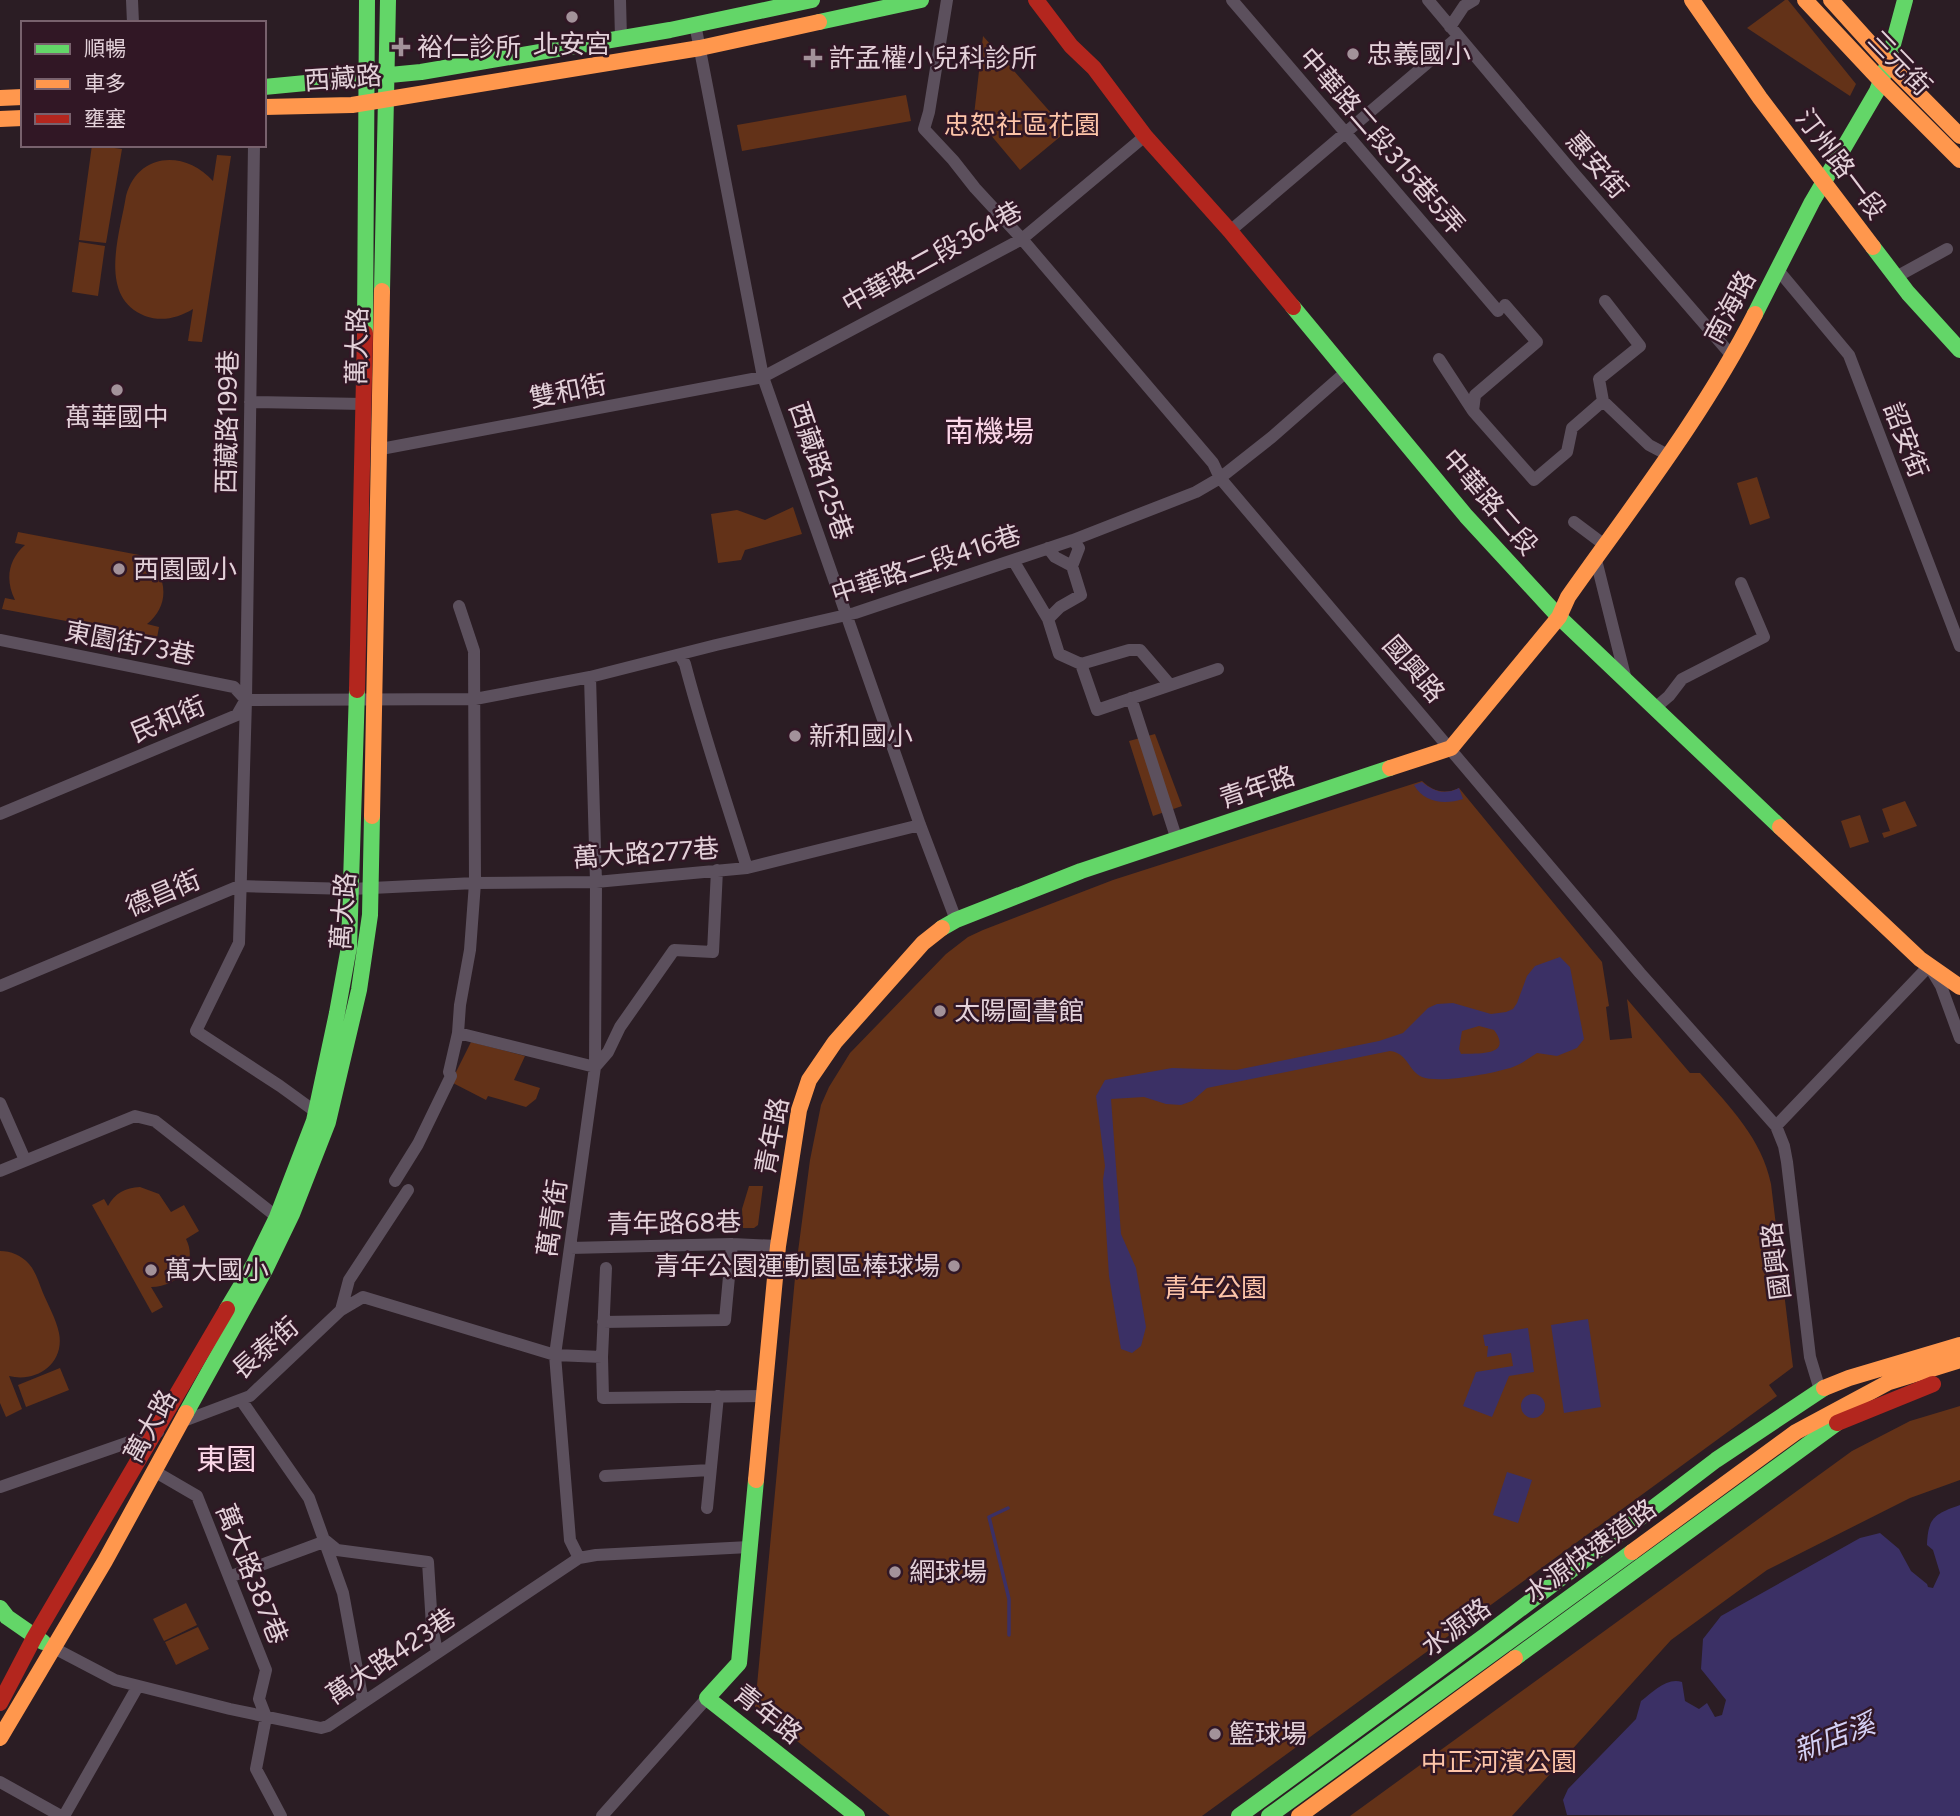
<svg xmlns="http://www.w3.org/2000/svg" width="1960" height="1816" viewBox="0 0 1960 1816" font-family="Figtree,'Noto Sans TC',sans-serif">
<rect width="100%" height="100%" fill="#2b1d24"/>
<path fill="#633218" d="M1785 0H1788L1856 84 1850 96 1747 28Z
M983 36 1067 131 1020 170 974 115Z
M906 95 911 121 742 151 737 125Z
M92 145 122 149 106 243 79 240Z
M217 155 231 156 202 342 188 341 193 309C178 318 162 322 145 316 97 297 120 234 126 196 138 152 185 150 213 181Z
M79 242 105 246 98 296 72 292Z
M1757 477 1770 518 1750 525 1737 483Z
M793 507 802 534 745 550 741 560 718 563 711 514 737 510 765 520Z
M18 532 171 561 169 572 158 571C168 591 164 610 147 624L159 627 157 638 2 609 5 598 15 600C5 580 8 560 25 545L15 543Z
M1155 734 1182 806 1153 816 1129 741Z
M1422 781C1433 791 1444 795 1459 788L1602 962 1609 1006 1606 1007 1610 1040 1632 1038 1627 999 1690 1073H1700C1730 1107 1762 1139 1771 1184L1793 1367 1769 1385 1777 1396 1202 1816H890L755 1707 796 1267 810 1160 821 1105 829 1087 850 1053 946 954 968 937 983 930 1113 880Z
M1905 801 1917 826 1884 838 1882 833 1890 831 1882 809Z
M1860 815 1869 842 1850 848 1841 821Z
M471 1042 525 1056 514 1080 540 1088 536 1099 526 1107 488 1096 486 1100 451 1082Z
M749 1186H763L758 1225 754 1228H743L742 1209Z
M140 1187 159 1194 171 1212 184 1205 199 1231 186 1239C199 1265 177 1287 151 1287L163 1307 152 1313 92 1205 104 1199 108 1206C115 1193 125 1188 140 1187Z
M0 1251C11 1251 21 1255 29 1264 36 1272 39 1283 43 1293 48 1305 56 1319 59 1333 65 1364 36 1383 9 1376L22 1409 6 1417 0 1403Z
M60 1368 69 1390 26 1407 18 1385Z
M1960 1406V1480L1910 1498 1767 1570 1671 1640 1512 1816H1350L1852 1451 1910 1421Z
M186 1603 197 1625 164 1641 153 1619Z
M198 1627 209 1649 176 1665 165 1642Z"/>
<path fill="#3b3065" fill-rule="evenodd" d="M1422 782C1434 792 1445 795 1459 788L1463 799C1445 805 1424 803 1414 785Z
M1560 957 1570 967 1584 1039 1577 1048 1557 1056 1537 1053C1529 1058 1522 1064 1513 1067 1496 1073 1439 1084 1422 1077 1408 1071 1408 1053 1390 1051L1207 1088 1192 1101 1181 1105 1166 1104 1144 1097 1111 1099 1121 1234 1136 1268 1146 1327 1141 1346 1132 1353 1121 1349 1109 1276 1103 1180 1105 1166 1096 1096 1105 1080 1172 1068 1236 1070 1379 1041 1403 1033 1428 1008 1437 1004 1453 1003 1491 1014 1506 1012 1513 1009 1517 1003 1527 976 1535 966ZM1479 1026 1494 1030C1514 1057 1476 1053 1461 1054L1459 1049 1462 1031Z
M1588 1319 1601 1407 1564 1413 1551 1325Z
M1528 1328 1534 1372 1509 1376 1492 1417 1463 1406 1476 1372 1513 1366 1511 1353 1487 1357 1488 1346H1485L1483 1335Z
M1521 1406a12 12 0 1 1 24 0a12 12 0 1 1-24 0Z
M1507 1472 1532 1480 1518 1523 1493 1515Z
M1960 1505V1816L1567 1815 1563 1800 1568 1789 1636 1719 1641 1701C1653 1692 1667 1677 1682 1682L1685 1701 1699 1709 1707 1703 1715 1717 1722 1715 1726 1700 1701 1669 1703 1639 1721 1616 1860 1538 1880 1533 1899 1549 1911 1571 1927 1584 1928 1587 1933 1588 1940 1573 1933 1550 1927 1545C1928 1517 1935 1514 1960 1505Z"/>
<g fill="none" stroke-linecap="round" stroke-linejoin="round">
<path stroke="#3b3065" stroke-width="3.5" d="M1008 1508 989 1517 1009 1599V1635"/>
<path stroke="#5c505d" stroke-width="12" d="M132 0 133 23
M620 0 621 38
M947 0 929 112 924 129 953 160 975 188 1022 239 1213 463 1220 478 1640 973 1776 1126 1784 1146 1787 1162 1810 1357 1820 1390
M1232 0 1498 311
M1428 0 1572 171 1733 357
M695 24 763 377 920 825 956 920
M1450 27 1464 6 1474 0
M254 145 246 700 239 943 196 1031 280 1086 320 1115
M1230 231 1458 37
M1778 270 1849 355 1960 646
M1896 277 1947 249
M1505 305 1537 342 1475 395 1473 411 1534 480 1567 452 1572 428 1603 401 1649 445 1668 455
M1439 359 1473 411
M1603 401 1599 379 1640 346 1605 301
M250 402 364 404
M381 449 763 377 1022 239 1145 136
M1574 522 1606 546
M1073 540 1079 548 1072 566 1081 595 1060 607 1048 619 1059 654 1081 664 1097 710 1218 669
M1048 548 1055 557 1072 566
M1013 560 1048 619
M1596 560 1626 680
M0 640 234 687 246 700
M680 655 685 664C703 733 726 800 747 868
M1081 664 1129 650H1140L1170 685
M1131 698 1177 840
M246 700 475 699 590 677 716 645 855 613 1073 540 1196 492 1220 478 1272 437 1346 372
M1655 708 1669 696 1682 679 1764 637 1741 583
M0 814 237 715 245 701
M0 986 239 886 351 889 475 883 596 882 747 868 920 825
M458 1033 595 1067 608 1052 620 1027 674 950 713 952 717 870
M0 1103 25 1160
M1776 1126 1929 966 1941 986 1960 1038
M0 1171 135 1116 155 1121 277 1217
M395 1181 418 1144 451 1076 449 1072 458 1033 460 1005 470 950 475 883 474 651 459 606
M570 1248 732 1244 778 1246
M606 1268 602 1357 603 1398 763 1396
M341 1310 349 1280 408 1190
M603 1322 725 1320 732 1244
M241 1400 309 1498 343 1593 363 1702
M181 1422 250 1396 341 1310 363 1297 555 1355 602 1357
M154 1471 197 1496 266 1670 259 1699 266 1717 256 1769 281 1816
M605 1476 710 1470
M0 1487 158 1432
M707 1508 718 1396
M326 1541 337 1550 428 1562 432 1626 437 1652
M579 1558 570 1540 555 1355 595 1067 596 882 590 677
M229 1577 326 1541
M52 1647 115 1680 230 1709 321 1728 328 1726 579 1558 596 1555 749 1547
M0 1782 61 1816
M64 1816 138 1686
M602 1816 707 1698"/>
<path stroke="#63d668" stroke-width="16" d="M819 22 921 0
M264 87 421 72 670 30 812 0
M1873 247 1908 293 1960 350
M382 291 388 0
M1293 307 1466 516 1559 617 1780 827
M1755 314 1812 202 1877 91 1888 63 1905 0
M365 333 367 0
M942 928 956 920 1081 871 1390 768
M227 1309 254 1264 277 1217 314 1121 337 1013 349 947 357 690
M186 1413 265 1270 292 1214 328 1122 359 990 370 915 372 816
M756 1480 739 1663 707 1698 857 1816
M0 1608 7 1617 43 1642
M1515 1658 1837 1423
M1239 1816 1486 1635 1716 1460 1824 1388
M1269 1816 1632 1552"/>
<path stroke="#ff974d" stroke-width="16" d="M1692 0 1760 98 1873 247
M1805 0 1881 81 1960 160
M1831 0 1888 63 1960 136
M0 98 23 97
M264 107 352 105 700 48 819 22
M0 119 23 118
M1390 768 1451 748 1559 617 1568 597C1633 505 1704 414 1755 314
M372 816 382 291
M1780 827 1920 959 1960 987
M1824 1388 1849 1378 1960 1345
M756 1480 778 1246 799 1110 809 1080 835 1042 923 943 942 928
M1632 1552 1796 1432 1889 1382 1960 1360
M0 1738 105 1561 186 1413
M1299 1816 1515 1658"/>
<path stroke="#b3261e" stroke-width="16" d="M1036 0 1071 46 1094 68 1145 136 1230 231 1293 307
M357 690 365 333
M1837 1423 1933 1384
M0 1703 34 1638 227 1309"/>
</g>
<g fill="#a3929a" stroke="#311725" stroke-width="2.5">
<circle cx="572" cy="17" r="7"/>
<path d="M397.5 36.5h7v7h7v7h-7v7h-7v-7h-7v-7h7z"/>
<circle cx="1353" cy="54" r="7"/>
<path d="M809.5 47.5h7v7h7v7h-7v7h-7v-7h-7v-7h7z"/>
<circle cx="117" cy="390" r="7"/>
<circle cx="119" cy="569" r="7"/>
<circle cx="795" cy="736" r="7"/>
<circle cx="940" cy="1011" r="7"/>
<circle cx="954" cy="1266" r="7"/>
<circle cx="151" cy="1270" r="7"/>
<circle cx="895" cy="1572" r="7"/>
<circle cx="1215" cy="1734" r="7"/>
</g>
<g text-anchor="middle" stroke-width="5" stroke-linejoin="round" paint-order="stroke">
<g font-size="26" fill="#e3d1d9" stroke="#311725" text-anchor="start">
<text x="572" y="53" text-anchor="middle">北安宮</text>
<text x="417" y="56">裕仁診所</text>
<text x="1367" y="63">忠義國小</text>
<text x="829" y="67">許孟權小兒科診所</text>
<text x="117" y="426" text-anchor="middle">萬華國中</text>
<text x="133" y="578">西園國小</text>
<text x="809" y="745">新和國小</text>
<text x="954" y="1020">太陽圖書館</text>
<text x="940" y="1275" text-anchor="end">青年公園運動園區棒球場</text>
<text x="165" y="1279">萬大國小</text>
<text x="909" y="1581">網球場</text>
<text x="1229" y="1743">籃球場</text>
</g>
<g font-size="26" fill="#e3d1d9" stroke="#311725">
<text transform="translate(1900 63) rotate(46)" y="9">三元街</text>
<text transform="translate(343 78) rotate(-4)" y="9">西藏路</text>
<text transform="translate(1382 141) rotate(49)" y="9">中華路二段315巷5弄</text>
<text transform="translate(1841 164) rotate(53)" y="9">汀州路一段</text>
<text transform="translate(1597 165) rotate(49)" y="9">惠安街</text>
<text transform="translate(932 257) rotate(-29)" y="9">中華路二段364巷</text>
<text transform="translate(1730 307) rotate(-62)" y="9">南海路</text>
<text transform="translate(357 346) rotate(-89)" y="9">萬大路</text>
<text transform="translate(568 391) rotate(-11)" y="9">雙和街</text>
<text transform="translate(227 422) rotate(-89)" y="9">西藏路199巷</text>
<text transform="translate(1906 440) rotate(69)" y="9">詔安街</text>
<text transform="translate(821 471) rotate(71)" y="9">西藏路125巷</text>
<text transform="translate(1490 502) rotate(49)" y="9">中華路二段</text>
<text transform="translate(926 564) rotate(-18)" y="9">中華路二段416巷</text>
<text transform="translate(130 643) rotate(11)" y="9">東園街73巷</text>
<text transform="translate(1414 669) rotate(49)" y="9">國興路</text>
<text transform="translate(168 719) rotate(-23)" y="9">民和街</text>
<text transform="translate(1257 787) rotate(-19)" y="9">青年路</text>
<text transform="translate(646 853) rotate(-4)" y="9">萬大路277巷</text>
<text transform="translate(163 893) rotate(-23)" y="9">德昌街</text>
<text transform="translate(343 911) rotate(-86)" y="9">萬大路</text>
<text transform="translate(772 1136) rotate(-79)" y="9">青年路</text>
<text transform="translate(552 1218) rotate(-82)" y="9">萬青街</text>
<text transform="translate(674 1223) rotate(-1)" y="9">青年路68巷</text>
<text transform="translate(1776 1261) rotate(-97)" y="9">國興路</text>
<text transform="translate(265 1348) rotate(-41)" y="9">長泰街</text>
<text transform="translate(150 1426) rotate(-61)" y="9">萬大路</text>
<text transform="translate(1590 1551) rotate(-36)" y="9">水源快速道路</text>
<text transform="translate(252 1574) rotate(68)" y="9">萬大路387巷</text>
<text transform="translate(1456 1627) rotate(-36)" y="9">水源路</text>
<text transform="translate(391 1656) rotate(-34)" y="9">萬大路423巷</text>
<text transform="translate(768 1714) rotate(38)" y="9">青年路</text>
</g>
<g font-size="26" fill="#fdc4a8" stroke="#311725">
<text x="1022" y="134">忠恕社區花園</text>
<text x="1215" y="1297">青年公園</text>
<text x="1499" y="1771">中正河濱公園</text>
</g>
<g font-size="28" font-style="italic" fill="#d4d1f6" stroke="#311725">
<text transform="translate(1834 1737) rotate(-21)" y="10">新店溪</text>
</g>
<g font-size="30" fill="#fbd7e8" stroke="#311725">
<text x="989" y="442">南機場</text>
<text x="226" y="1470">東園</text>
</g>
</g>
<rect x="21" y="21" width="245" height="126" fill="#311725" stroke="#78616d" stroke-width="2"/>
<rect x="35" y="44" width="35" height="10" fill="#63d668" stroke="#78616d" stroke-width="2"/>
<text x="84" y="56" font-size="21" fill="#e3d1d9">順暢</text>
<rect x="35" y="79" width="35" height="10" fill="#ff974d" stroke="#78616d" stroke-width="2"/>
<text x="84" y="91" font-size="21" fill="#e3d1d9">車多</text>
<rect x="35" y="114" width="35" height="10" fill="#b3261e" stroke="#78616d" stroke-width="2"/>
<text x="84" y="126" font-size="21" fill="#e3d1d9">壅塞</text>
</svg>
